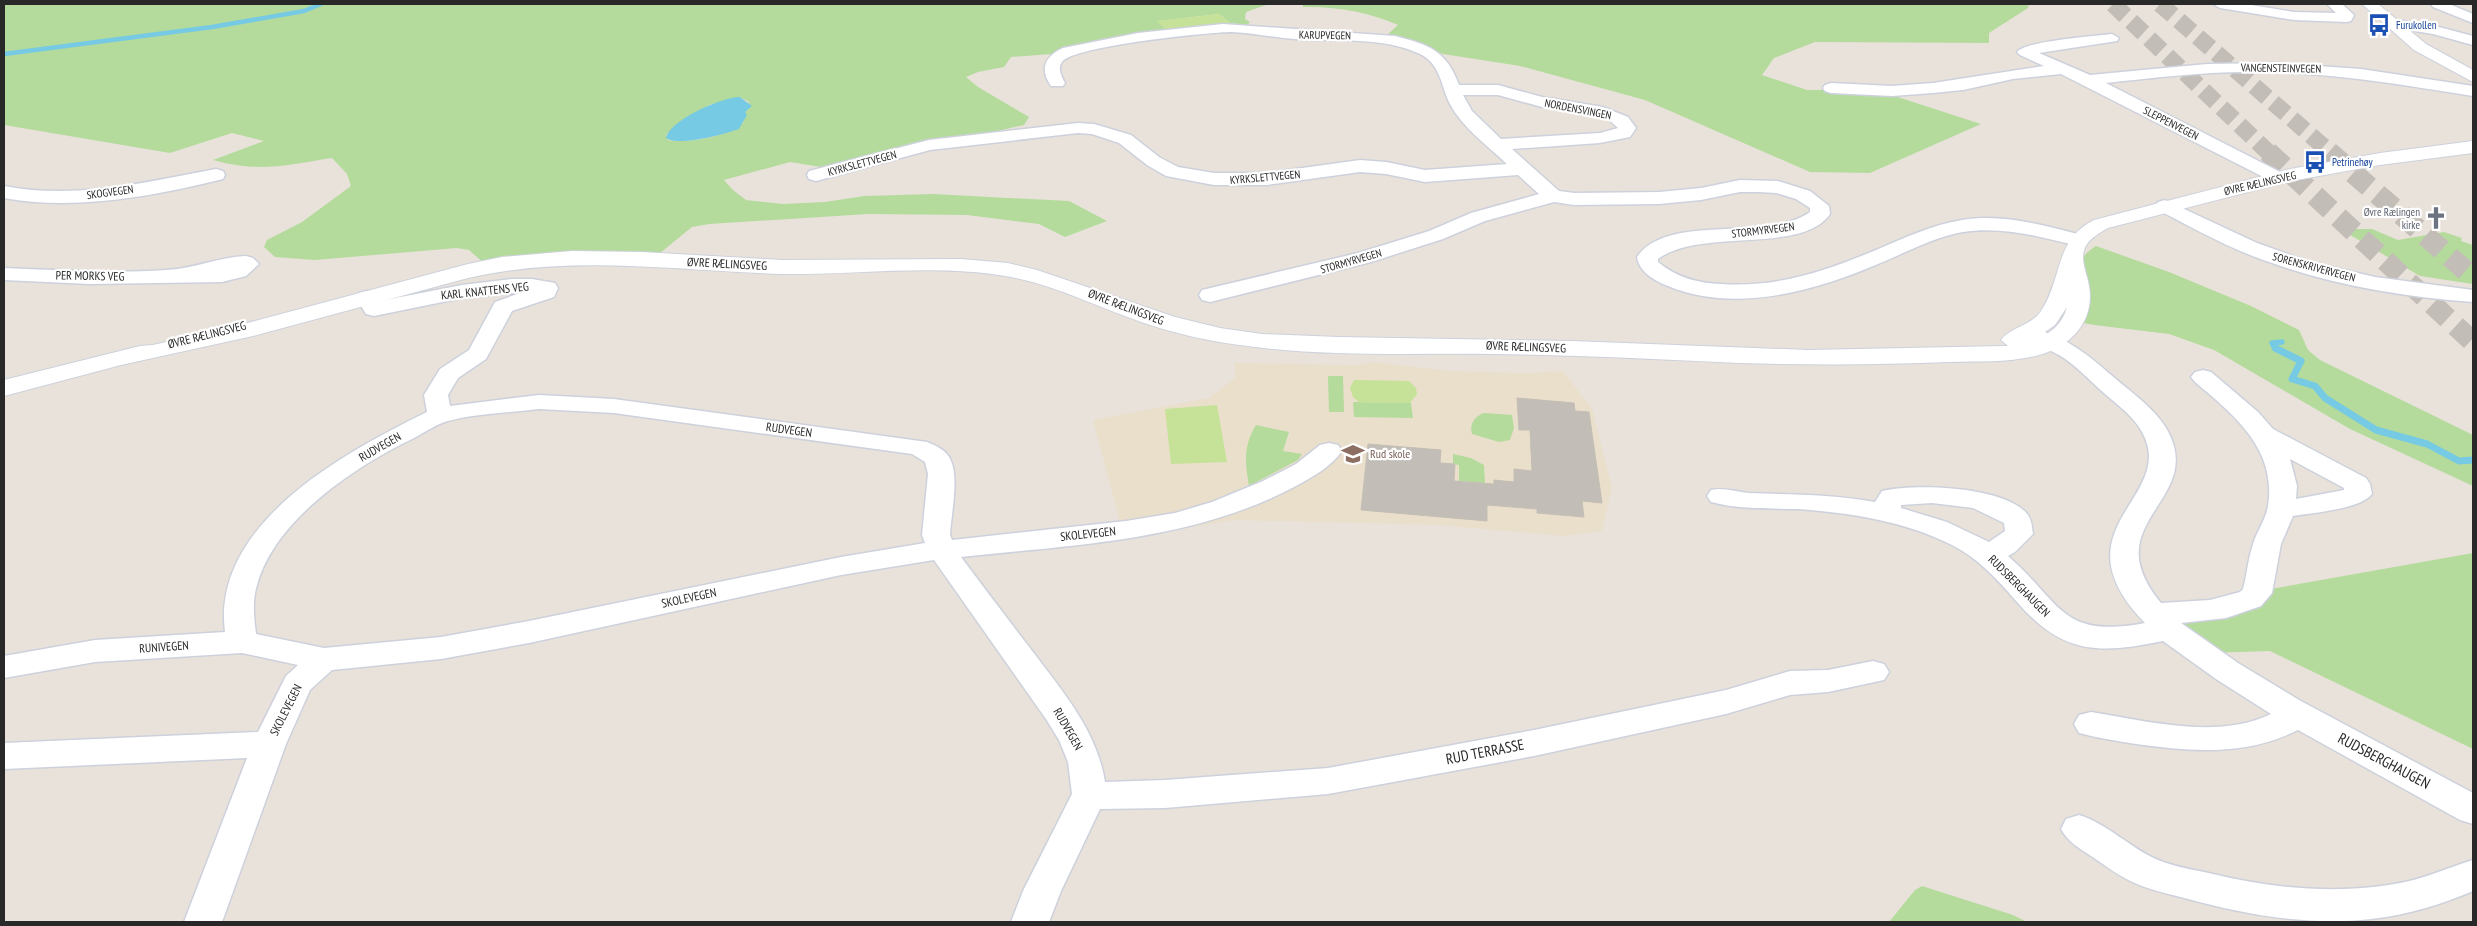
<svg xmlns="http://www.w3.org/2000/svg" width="2477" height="926" viewBox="0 0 2477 926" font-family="'PT Sans Narrow',sans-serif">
<rect width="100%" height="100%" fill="#e9e2db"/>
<path fill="#eadfcb" d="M1374 362 1450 371 1529 373 1563 371 1592 409 1612 488 1602 531 1564 536 1437 525 1235 520 1124 537 1093 420 1209 398 1236 377 1234 363 1356 365Z"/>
<path fill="#b4db9c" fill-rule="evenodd" d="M4 4H1269L1246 12 1245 19 1250 22 1247 25 1230 23 1219 14 1158 21 1167 31 1078 46 1051 54 1011 57 1004 67 978 72 966 77 978 87 1029 117 1024 125 848 165 821 167 790 162 724 180 733 190 746 200 783 204 825 202 864 196 933 194 1069 201 1107 221 1065 237 1039 224 967 215 868 214 709 224 692 227 649 262 486 265 469 250 457 248 315 260 275 257 264 247 267 240 302 222 351 186 347 174 332 158C287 165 259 173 213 160L264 141 232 133 170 153 4 125ZM740 97 749 102 748 110 745 111 743 123C728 136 688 144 668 140L666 135 669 132 709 105Z
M1303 4H2029L2028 8 1989 33V43L1815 42 1774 58 1762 75 1807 90H1876L1981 124 1870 173 1810 172 1645 100 1520 66 1443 54 1388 34 1398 25C1369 12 1335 6 1303 7Z
M2340 229H2372L2398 240 2444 232 2462 238 2461 241 2473 245V284L2420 276Z
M2096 246 2169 272 2251 306 2299 330 2308 350 2320 360 2473 435V486L2350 429 2214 350 2169 334 2094 325 2057 318C2066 291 2071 261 2096 246Z
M1328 376H1343L1344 412H1329Z
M1353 402 1411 403 1413 418 1354 417Z
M1484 413 1512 415 1514 428 1510 440 1499 442 1472 434C1469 424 1475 416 1484 413Z
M1256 425 1289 432 1283 451 1302 454 1298 460 1249 486C1245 463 1243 446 1256 425Z
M1453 454 1471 458 1484 465 1485 483 1459 481V465L1453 464Z
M2473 553V749L2270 651 2207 653 2159 609Z
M1922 886 2013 915 2027 922H1889L1915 890Z"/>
<path fill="#c5e298" d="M1219 14 1230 23 1167 31 1157 21Z
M1354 380 1409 381 1416 388 1417 394 1410 403 1359 402 1353 397 1350 388Z
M1217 405 1227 462 1171 464 1165 409Z"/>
<path fill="#76cae3" d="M740 97 752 106 745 112 747 115 739 129C725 134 679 147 666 138 670 120 722 97 740 97Z"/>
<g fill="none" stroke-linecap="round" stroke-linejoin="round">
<path stroke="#76cae3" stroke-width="4.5" d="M4 54 212 27 304 11 321 4"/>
<path stroke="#76cae3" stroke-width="5.5" d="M2276 349 2272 343 2282 342"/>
<path stroke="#76cae3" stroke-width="7" d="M2275 348 2301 361 2292 379 2315 386 2325 398 2376 430 2427 444 2459 461 2473 460"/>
</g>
<path fill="#c2bdb6" stroke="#c4beb5" d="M1517 398 1574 403 1575 411 1589 412 1602 503 1582 501 1584 517 1537 513V509L1487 505V521L1361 510 1368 444 1441 450 1440 463 1455 464 1454 481 1494 484V480L1514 482V469L1532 471 1530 430H1519Z"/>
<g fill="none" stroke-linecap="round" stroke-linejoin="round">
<path stroke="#c2bdb7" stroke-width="17" stroke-dasharray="17 8" stroke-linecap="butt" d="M2113 4 2269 153
M2160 4 2331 153"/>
<path stroke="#c2bdb7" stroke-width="21" stroke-dasharray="21 11" stroke-linecap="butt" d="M2268 152 2473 342
M2329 152 2473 277"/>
<defs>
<path id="street" d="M2213 4H2245L2294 12 2336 13 2327 4H2342L2354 15 2351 21 2346 22 2294 20 2220 8Z
M2431 4H2449L2473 14V23L2433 7Z
M2390 19 2435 26 2473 36V45L2433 34 2385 26 2383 23Z
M1223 24 1395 36C1429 45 1446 50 1459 85H1498L1542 97 1603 107 1628 117 1636 128 1630 137 1600 143 1512 149 1559 191 1574 193 1659 192 1701 188 1740 180 1778 181 1810 191 1829 206 1830 214C1802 255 1701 227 1658 259V262C1677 278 1698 283 1721 284 1776 288 1826 271 1876 250 1904 238 1932 225 1962 220 2004 213 2046 226 2086 236L2089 240 2086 244 2079 246C2041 237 2003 226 1963 232 1934 237 1905 253 1878 264 1815 291 1735 314 1668 286 1655 281 1639 272 1637 257 1668 212 1767 243 1810 212V208L1796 199 1776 193 1759 192H1740L1701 200 1659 204 1574 205 1554 202 1485 221 1443 239 1371 262 1210 302 1202 300 1199 295 1202 290 1358 253 1429 231 1471 213 1539 194 1518 175 1425 182 1386 174 1360 172 1267 185H1214L1166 176 1147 165 1119 143 1092 134 1078 133 930 150 816 181 809 179 807 175 809 171 929 140 1078 123 1094 124 1131 135 1159 157 1178 167 1214 173H1267L1360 160 1386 162 1425 170 1507 164C1487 145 1460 126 1448 100 1441 83 1439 63 1420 54 1382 36 1337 42 1296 39 1275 38 1254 33 1232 32 1209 32 1073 46 1062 62 1057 68 1062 77 1065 83L1063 86H1051C1039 69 1045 56 1063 48L1138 33ZM1463 95H1498L1542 107 1590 114 1608 119 1618 128 1600 133 1501 139 1472 111Z
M2112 34 2119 38 2117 41 2039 53 2090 75 2207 64 2276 63 2361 69 2473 86V96C2398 84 2323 71 2247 72 2200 72 2153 78 2106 83L2284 174 2286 178 2284 182 2277 184 2061 74 2013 79 1963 90 1933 93 1892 96 1831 93 1825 91 1823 88 1825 85 1831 83 1892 86 1933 83 2044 66 2020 55 2017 52C2025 41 2096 36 2112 34Z
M216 169 223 171 225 175 223 179C156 196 72 211 4 198V186C75 200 146 182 216 169Z
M2165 200 2257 243 2310 262 2375 277 2473 290V302C2405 297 2336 286 2272 263 2232 250 2195 229 2158 210L2155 206 2158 202Z
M246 256 253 258 259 264 246 276 222 282 90 284 4 280V268C58 270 112 274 166 270 193 269 219 257 246 256Z
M512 279H532L555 283 558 288 554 297 512 311 486 359 458 378 448 395 450 406 539 395 614 399 927 442C936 446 947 450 951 461 959 479 951 515 950 535L952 540 1126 521 1175 513 1212 502 1263 481 1296 464 1320 445 1329 443 1338 445 1342 451C1331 467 1311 478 1294 487 1192 541 1073 545 961 557 985 589 1009 621 1033 652 1063 692 1097 731 1105 782L1165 780 1328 768 1534 730 1726 690 1790 671 1828 670 1873 661 1884 664 1889 672 1884 680 1828 692 1790 695 1726 714 1534 756 1328 794 1165 808 1100 809 1061 891 1049 922H1011L1023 891 1072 794 1068 762 1059 740 1046 719 934 560 841 575 529 643 441 659 332 670 310 690 286 744 222 922H184L247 758 4 769V743L258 732 286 676 298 665 242 653 95 662 4 678V656L95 640 225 632C211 524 345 452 427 412L424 395 440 369 469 350 495 302 523 292 462 298 374 316 366 314 356 298 359 293 367 291 375 293 380 301 462 285ZM539 409 614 413 912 454 925 462 928 474 922 535 925 543 841 557 529 621 441 637 324 648 256 634C254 618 252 601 257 585 275 519 356 466 414 438 425 432 437 424 448 421 477 413 509 413 539 409Z
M2028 327C2068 337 2088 355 2118 381 2139 398 2165 417 2173 443 2193 505 2097 526 2161 603L2210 600 2240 592 2243 589C2247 574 2248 559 2253 544 2257 531 2266 519 2268 506 2277 449 2234 415 2195 382L2191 377 2195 372 2203 370 2211 372 2258 412 2273 429 2366 478 2370 484 2372 494C2361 509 2312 513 2293 516L2281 544 2272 593 2261 606 2226 618 2181 623 2238 663 2299 700 2473 793V824L2460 820 2298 730C2246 756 2192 752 2136 744 2117 741 2098 738 2079 733L2074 724 2079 715 2091 712C2147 721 2217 740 2271 714L2216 679 2163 641C2099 654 2063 655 2017 602 1997 579 1979 559 1952 545 1904 521 1851 513 1798 509 1768 508 1741 510 1711 502L1707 496 1711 490C1724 487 1736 492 1749 493 1793 495 1831 494 1875 502L1882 491C1915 483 2006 486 2028 515 2032 521 2032 528 2033 534L2015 552 2008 556C2062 603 2060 639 2145 623 2052 527 2179 498 2142 432 2134 417 2118 405 2105 394 2090 381 2076 365 2059 355 2047 348 2033 344 2020 339L2017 334 2020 329ZM2290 459 2344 488V490L2296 499 2297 486ZM1932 503 1973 508 2004 523 2005 531 1989 542 1947 522 1901 508V505Z
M2079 815C2108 824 2130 848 2158 860 2175 867 2195 870 2213 874 2275 889 2341 895 2405 882 2428 877 2450 867 2473 860V891C2440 905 2407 915 2371 919 2309 926 2247 915 2188 899 2170 894 2153 891 2137 884 2120 877 2106 866 2091 856 2079 848 2068 842 2061 829L2066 819Z"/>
<path id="secondary" d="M2362 4H2378L2426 44 2473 70V82L2414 50Z
M2473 141V153L2380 165 2291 181 2108 228C2101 232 2092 237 2087 244 2078 258 2087 272 2089 286 2094 314 2079 338 2053 350 2021 364 1984 361 1949 362 1879 365 1809 365 1739 363 1657 359 1575 355 1493 354 1411 353 1327 357 1247 346 1212 342 1177 334 1144 323 1100 308 1057 286 1011 277 936 263 858 275 783 274 677 271 573 254 468 278L253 336 121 365 4 396V380L140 346 153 345 236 326 468 264 502 257 572 251 642 252 782 260 961 259 1008 263 1037 270 1175 317 1220 328 1262 334 1339 337 1572 341 1808 350 2004 346H2008L2001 340C2010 327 2031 326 2041 311 2063 278 2054 240 2094 220L2290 169 2380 153ZM2067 307C2062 326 2048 335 2030 342L2055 325Z"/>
</defs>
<use href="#street" stroke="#cdd1dc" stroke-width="3"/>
<use href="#secondary" stroke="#cdd1dc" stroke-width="2"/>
<use href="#street" fill="#fff" fill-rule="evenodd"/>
<use href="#secondary" fill="#fff" fill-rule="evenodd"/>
</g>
<defs>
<symbol id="bus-bare" viewBox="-9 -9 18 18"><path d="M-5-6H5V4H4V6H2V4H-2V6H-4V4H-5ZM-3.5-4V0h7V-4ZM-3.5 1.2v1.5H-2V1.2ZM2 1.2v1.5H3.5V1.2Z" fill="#1a4fb4" stroke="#fff" stroke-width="2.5" paint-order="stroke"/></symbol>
<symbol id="church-bare" viewBox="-9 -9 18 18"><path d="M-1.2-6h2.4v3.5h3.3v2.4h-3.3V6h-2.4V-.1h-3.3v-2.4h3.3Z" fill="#6b7280" stroke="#fff" stroke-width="2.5" paint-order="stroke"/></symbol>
<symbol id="school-bare" viewBox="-9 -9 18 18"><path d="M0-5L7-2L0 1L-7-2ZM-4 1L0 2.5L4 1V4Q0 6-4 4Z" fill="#8d6e63" stroke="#fff" stroke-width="2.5" paint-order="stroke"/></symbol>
</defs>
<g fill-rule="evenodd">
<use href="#bus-bare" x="2363" y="9" width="32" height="32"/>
<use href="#bus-bare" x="2299" y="146" width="32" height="32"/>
<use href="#church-bare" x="2420" y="202" width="32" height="32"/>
<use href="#school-bare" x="1337" y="438" width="32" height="32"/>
</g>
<g text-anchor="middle" stroke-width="4.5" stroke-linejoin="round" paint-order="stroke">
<g font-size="11" fill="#164399" stroke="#fff" text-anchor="start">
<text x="2396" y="29">Furukollen</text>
<text x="2332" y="166">Petrinehøy</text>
</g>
<g font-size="11" fill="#282828" stroke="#fff">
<text transform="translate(1325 35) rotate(1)" y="4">KARUPVEGEN</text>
<text transform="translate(2281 68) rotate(1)" y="4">VANGENSTEINVEGEN</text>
<text transform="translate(1578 109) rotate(11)" y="4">NORDENSVINGEN</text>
<text transform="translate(2171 123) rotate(27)" y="4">SLEPPENVEGEN</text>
<text transform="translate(862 163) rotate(-15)" y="4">KYRKSLETTVEGEN</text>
<text transform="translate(1265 177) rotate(-5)" y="4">KYRKSLETTVEGEN</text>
<text transform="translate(2260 183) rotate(-13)" y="4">ØVRE RÆLINGSVEG</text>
<text transform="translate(110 192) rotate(-8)" y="4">SKOGVEGEN</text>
<text transform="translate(1763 230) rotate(-7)" y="4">STORMYRVEGEN</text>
<text transform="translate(1351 261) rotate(-16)" y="4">STORMYRVEGEN</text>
<text transform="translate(2314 267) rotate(15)" y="4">SORENSKRIVERVEGEN</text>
</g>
<g font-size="11" fill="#5b616d" stroke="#fff" text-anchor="end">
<text x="2420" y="216">Øvre Rælingen<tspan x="2420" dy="13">kirke</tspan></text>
</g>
<g font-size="12" fill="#282828" stroke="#fff">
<text transform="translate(727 264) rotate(3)" y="4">ØVRE RÆLINGSVEG</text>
<text transform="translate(90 276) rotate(1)" y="4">PER MORKS VEG</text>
<text transform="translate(485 291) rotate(-6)" y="4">KARL KNATTENS VEG</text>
<text transform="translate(1126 307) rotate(21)" y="4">ØVRE RÆLINGSVEG</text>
<text transform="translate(207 335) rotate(-14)" y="4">ØVRE RÆLINGSVEG</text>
<text transform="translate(1526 347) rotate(2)" y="4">ØVRE RÆLINGSVEG</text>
<text transform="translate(789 430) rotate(8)" y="4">RUDVEGEN</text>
<text transform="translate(380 447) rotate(-30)" y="4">RUDVEGEN</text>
<text transform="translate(1088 534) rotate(-6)" y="4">SKOLEVEGEN</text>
<text transform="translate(2019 586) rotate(45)" y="4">RUDSBERGHAUGEN</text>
<text transform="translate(689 598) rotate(-12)" y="4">SKOLEVEGEN</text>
<text transform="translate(164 647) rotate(-4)" y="4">RUNIVEGEN</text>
<text transform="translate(286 710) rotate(-63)" y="4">SKOLEVEGEN</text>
<text transform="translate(1068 729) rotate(60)" y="4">RUDVEGEN</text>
</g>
<g font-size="12" fill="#785e54" stroke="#fff" text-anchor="start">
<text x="1370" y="458">Rud skole</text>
</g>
<g font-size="15" fill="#282828" stroke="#fff">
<text transform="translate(1485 752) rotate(-11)" y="5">RUD TERRASSE</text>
<text transform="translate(2384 761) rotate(28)" y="5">RUDSBERGHAUGEN</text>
</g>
</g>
<rect width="2477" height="926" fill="none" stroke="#282828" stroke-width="10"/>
</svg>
